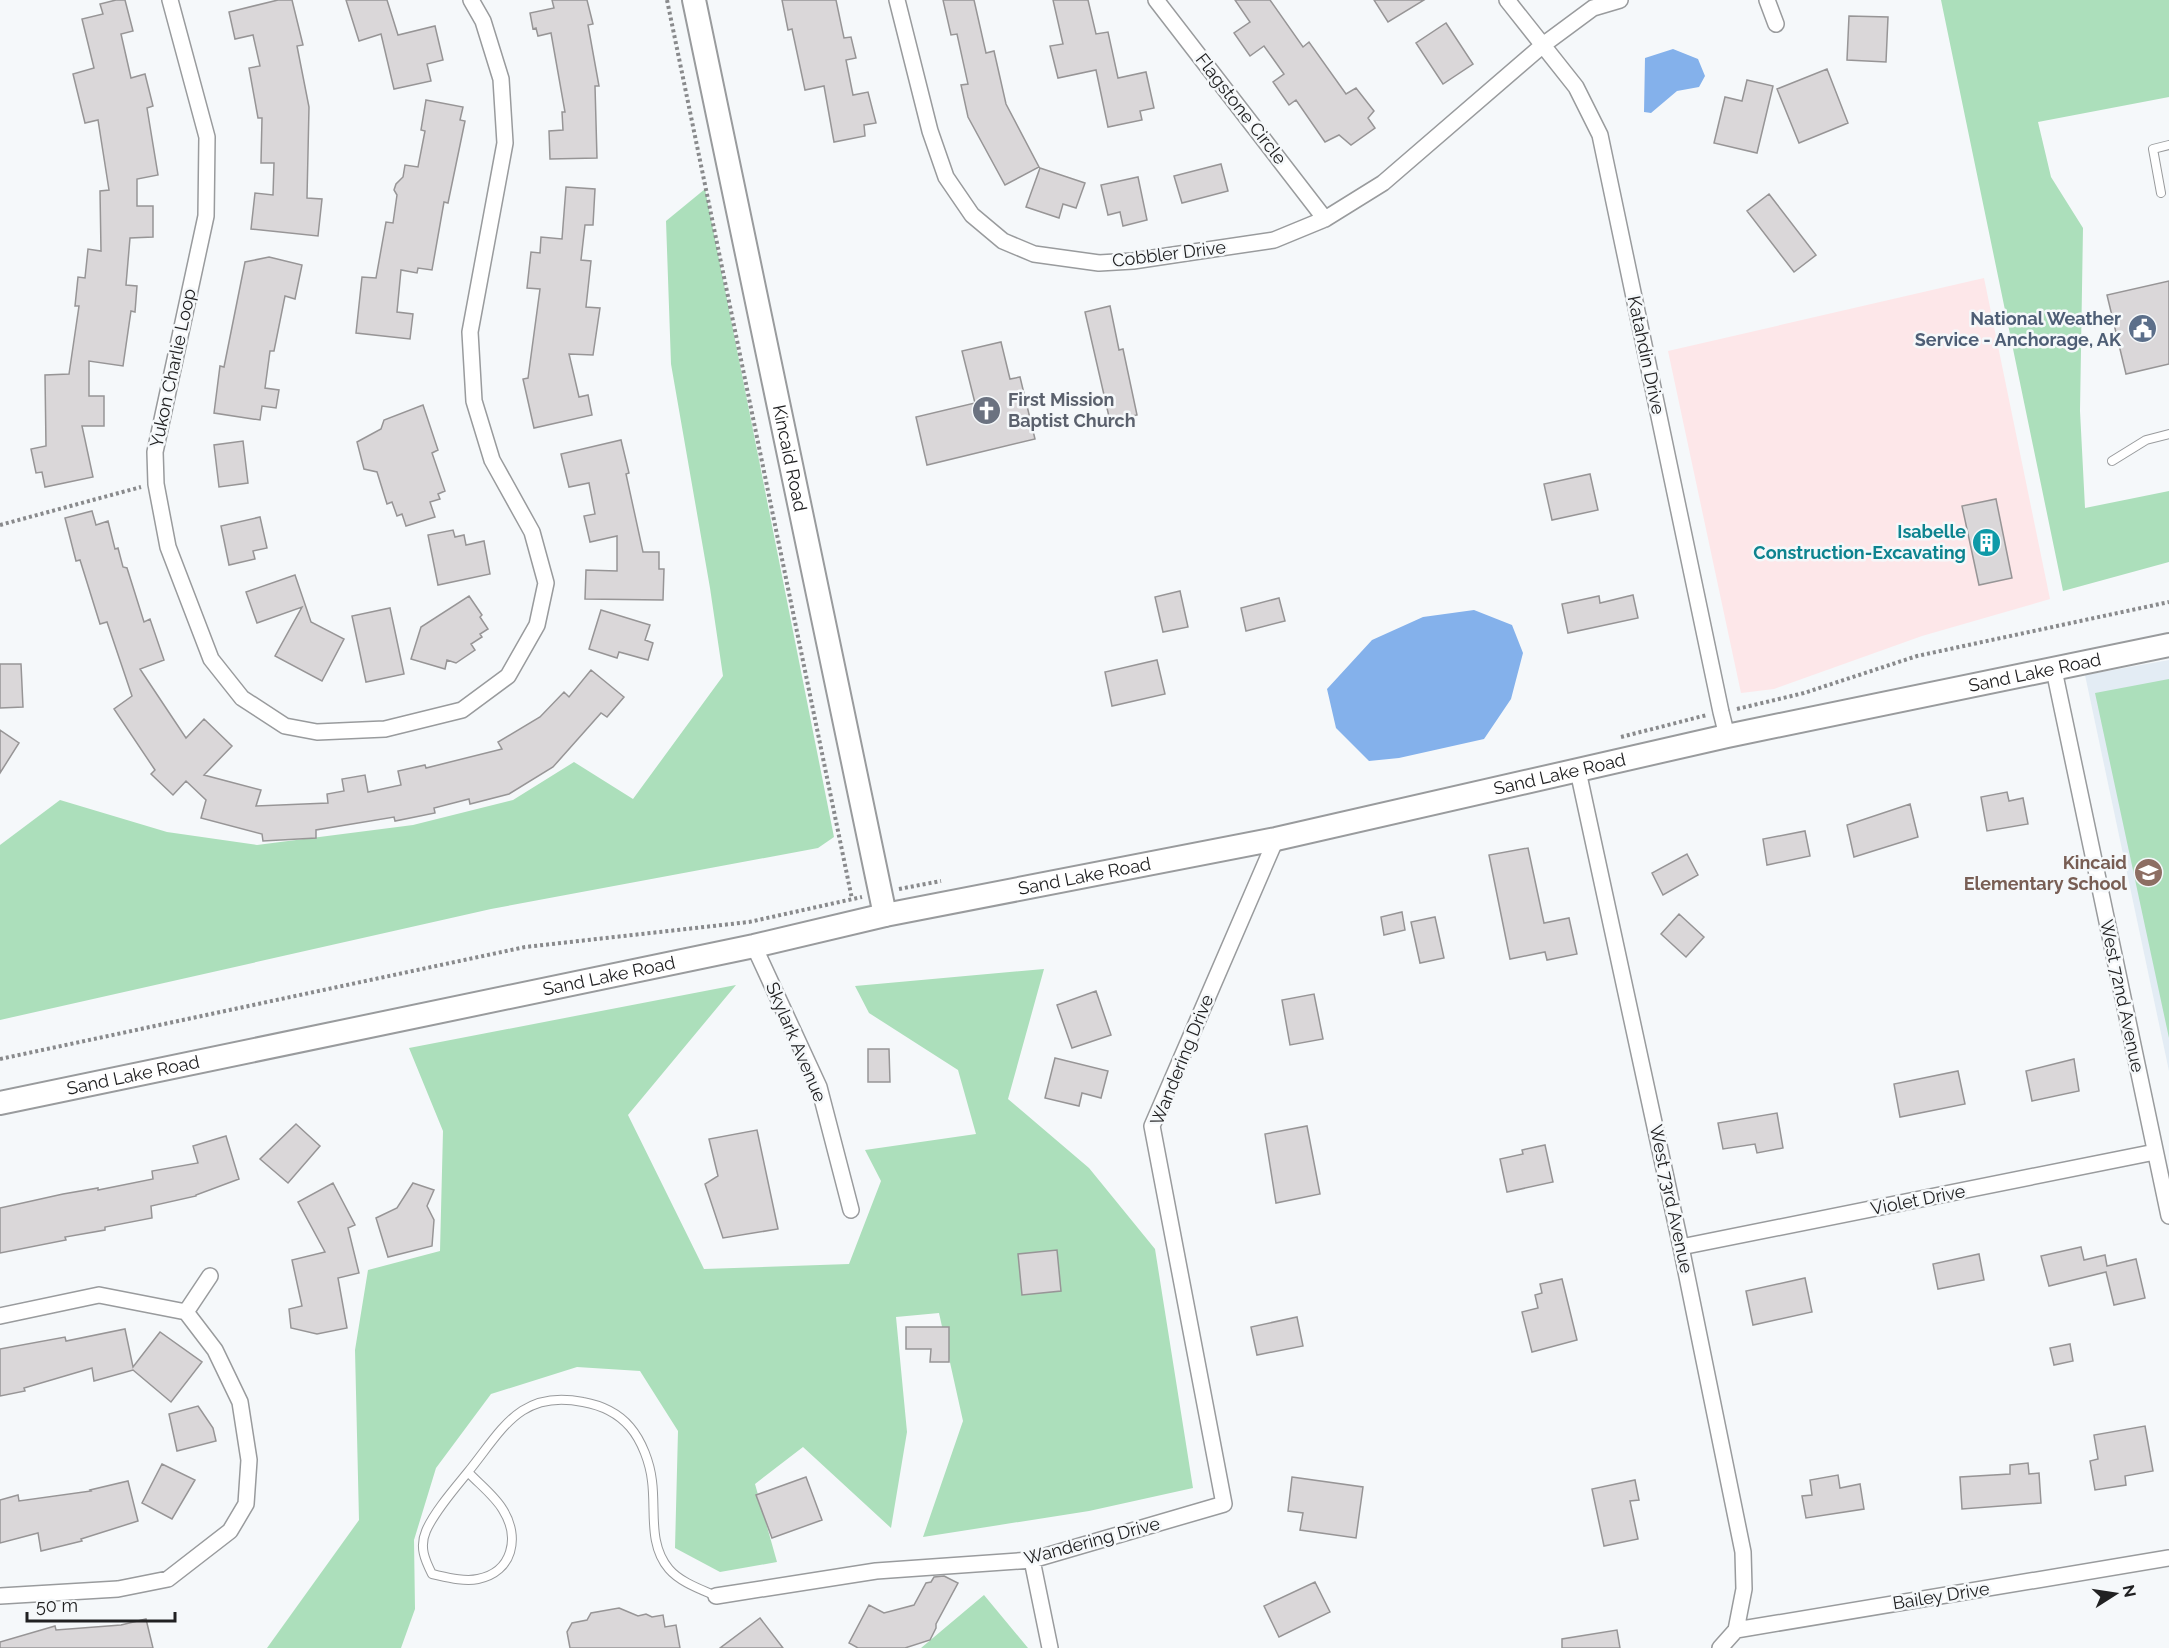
<svg xmlns="http://www.w3.org/2000/svg" width="2169" height="1648" viewBox="0 0 2169 1648" font-family="Raleway,sans-serif">
<rect width="100%" height="100%" fill="#f5f8fa"/>
<path fill="#fde7e9" d="M1984 278 2050 599 1922 636 1774 689 1741 693 1668 351Z"/>
<path fill="#e3ecf4" d="M2169 660V1071L2085 675Z"/>
<path fill="#acdfbb" d="M1941 0H2169V97L2038 122 2051 177 2083 228 2080 411 2085 508 2169 491V562L2063 591Z
M705 189 834 837 818 848 491 909 0 1020V845L60 800 167 832 257 845 413 825 513 800 574 762 633 799 723 676 710 588 671 364 666 221Z
M2169 679V1038L2095 693Z
M1044 969 1008 1099 1089 1168 1155 1249 1193 1488 1089 1511 923 1537 963 1421 939 1313 896 1317 907 1432 891 1528 803 1447 755 1484 777 1562 720 1572 675 1548 678 1431 640 1371 577 1367 491 1394 436 1468 414 1540 415 1609 401 1648H267L359 1520 355 1350 368 1270 440 1251 443 1131 409 1048 736 985 628 1115 704 1269 849 1264 881 1181 865 1150 976 1134 958 1070 869 1013 855 986Z
M984 1595 1028 1648H921Z"/>
<path fill="#84b1eb" d="M1673 49 1698 59 1705 76 1699 87 1677 91 1651 113 1644 112 1645 58Z
M1474 610 1512 625 1523 653 1511 699 1484 739 1399 758 1369 761 1336 728 1327 689 1372 640 1423 617Z"/>
<path fill="#dad7d9" stroke="#979596" stroke-width="1.5" d="M116 0H125L133 31 121 34 131 78 145 74 153 106 147 108 158 175 137 179V206H153V237L130 238 126 285 137 286 135 312 131 311 123 366 89 361V396H104V426H82L93 477 45 487 42 472 36 473 31 449 46 446 45 375 69 374 79 306H75L78 277 85 278 88 249 101 251 100 191 109 190 98 120 85 123 73 74 94 68 82 19 103 14 100 4Z
M278 0H292L303 45 297 46 309 107 307 198 322 199 318 236 251 229 255 193 273 195 274 163H261L262 118H258L249 68 260 66 253 35 235 39 229 12Z
M346 0H387L398 35 435 26 443 60 427 64 431 81 394 89 381 34 359 41Z
M552 0H587L593 24 588 25 599 86H595L597 158 550 159 549 131 563 130 562 112H565L551 33 538 36 536 28 533 29 530 13 554 8Z
M782 0H836L844 38 851 37 856 58 846 60 853 95 868 92 876 123 864 125 865 136 834 142 824 86 805 90 792 29 788 30Z
M943 0H974L986 53 994 51 1006 104 1039 167 1005 185 968 117 961 85 968 84 957 34 951 35Z
M1053 0H1088L1096 34 1108 32 1118 78 1146 72 1154 108 1140 111 1142 120 1108 127 1096 70 1058 78 1050 46 1063 44Z
M1235 0H1270L1303 47 1309 42 1346 94 1356 88 1374 111 1368 118 1375 128 1351 145 1339 135 1325 142 1296 100 1289 105 1273 82 1284 74 1264 46 1250 56 1234 33 1250 22Z
M1374 0H1424L1388 22Z
M1849 16 1888 17 1886 62 1847 60Z
M1446 23 1473 64 1443 84 1416 43Z
M1827 69 1848 123 1799 143 1777 89Z
M1747 80 1773 86 1757 153 1714 143 1725 97 1742 101Z
M426 100 463 107 460 120 465 121 448 203 444 202 432 270 418 268 417 273 401 270 397 312 413 314 410 339 356 333 362 277 376 278 386 222 393 223 397 195 394 190 396 184 403 177 405 165 418 167 425 131 421 130Z
M1221 164 1228 191 1182 203 1174 176Z
M1040 168 1085 183 1076 208 1063 204 1059 218 1026 207Z
M1138 177 1147 220 1123 226 1120 212 1108 215 1101 185Z
M566 187 595 189 593 225H585L581 260 591 261 586 307 600 308 593 355 569 354 579 397 588 395 592 415 534 428 523 379 528 378 540 289 527 288 531 252 540 253 541 237 562 239Z
M1769 194 1816 255 1794 272 1747 211Z
M269 257 302 265 295 299 285 296 274 351H270L265 388 279 390 276 408 262 406 260 420 214 413 220 366 224 367 245 262Z
M2169 281V364L2126 374 2107 295Z
M1110 306 1119 350 1123 349 1137 415 1110 421 1085 312Z
M1001 342 1010 379 1020 377 1035 439 927 465 916 417 975 403 962 351Z
M423 405 438 450 432 453 445 491 438 494 440 499 430 502 435 517 406 526 402 514 397 516 392 502 387 504 377 472 364 469 357 442 381 429 384 420Z
M621 440 629 473 626 474 643 552H659V569H664L663 600 585 599 586 570 617 571V536L590 542 584 516 595 514 589 483 569 487 561 454Z
M243 441 248 483 219 487 214 445Z
M1590 474 1598 510 1552 520 1544 484Z
M1996 499 2012 578 1979 585 1962 506Z
M92 511 96 525 108 521 115 549 118 548 123 567 127 568 144 622 150 619 164 660 140 669 186 738 204 719 232 746 204 775 261 790 256 806 328 803 327 794 344 791 342 779 365 775 368 792 401 785 398 771 425 765 426 768 502 749 498 742 540 717 564 692 569 697 591 670 624 697 607 717 601 713 553 767 509 794 470 804 469 799 434 808 435 813 395 821 394 817 316 830V838L263 841 262 834 201 818 206 800 186 781 173 795 151 774 155 770 114 709 132 696 107 622 100 624 80 560 76 561 65 518Z
M260 517 267 548 253 551 255 559 229 565 221 526Z
M453 530 455 537 464 535 466 545 484 541 490 574 438 585 428 535Z
M295 575 311 622 344 639 322 681 275 656 302 607 257 623 246 592Z
M1180 591 1188 627 1163 632 1155 597Z
M1633 595 1638 618 1568 633 1562 604 1599 596 1600 603Z
M469 596 482 615 480 617 488 629 480 634 482 637 471 644 475 650 456 663 447 660 445 669 411 659 421 627Z
M1279 598 1285 621 1246 631 1241 608Z
M390 608 404 674 366 682 352 616Z
M601 610 650 625 645 640 653 643 648 660 619 652 617 658 589 649Z
M1157 660 1165 694 1112 706 1105 672Z
M0 664H21L23 707 0 708Z
M0 730 19 743 0 773Z
M2007 792 2009 801 2023 798 2028 824 1987 831 1981 797Z
M1910 804 1918 837 1854 857 1847 825Z
M1805 831 1810 856 1767 865 1763 839Z
M1528 848 1544 923 1569 918 1577 954 1547 960 1545 952 1510 959 1489 855Z
M1687 854 1698 875 1663 895 1652 873Z
M1402 912 1405 930 1384 935 1381 917Z
M1679 914 1704 937 1686 957 1661 934Z
M1435 917 1444 958 1420 963 1411 922Z
M1096 991 1111 1035 1072 1048 1057 1005Z
M1314 994 1323 1039 1290 1045 1282 1000Z
M868 1049H889L890 1082H868Z
M1055 1058 1108 1071 1101 1098 1082 1093 1079 1106 1045 1098Z
M2074 1059 2079 1091 2032 1101 2026 1071Z
M1958 1071 1965 1104 1900 1117 1894 1084Z
M1777 1113 1783 1148 1757 1153 1755 1144 1723 1149 1718 1123Z
M296 1124 320 1146 288 1183 260 1159Z
M1307 1126 1320 1194 1276 1203 1265 1134Z
M757 1130 778 1229 723 1238 705 1184 718 1176 709 1139Z
M226 1136 239 1179 196 1195V1196L151 1206 152 1218 105 1227V1230L65 1237 66 1240 0 1253V1208L63 1194 98 1188V1190L153 1179 152 1171 198 1163 193 1146Z
M1545 1145 1553 1182 1507 1192 1500 1159 1523 1154 1522 1150Z
M333 1183 355 1225 348 1228 359 1273 338 1278 347 1328 317 1334 291 1328 289 1309 302 1306 292 1260 325 1252 298 1202Z
M413 1183 434 1190 427 1206 434 1220 432 1246 388 1257 376 1218 397 1208Z
M2081 1247 2084 1260 2105 1255 2107 1266 2136 1259 2145 1298 2114 1305 2106 1272 2049 1286 2041 1256Z
M1057 1250 1061 1291 1022 1295 1018 1254Z
M1979 1254 1984 1280 1938 1289 1933 1264Z
M1805 1278 1812 1312 1753 1325 1746 1291Z
M1562 1279 1577 1340 1532 1352 1522 1312 1538 1308 1535 1295 1542 1293 1540 1284Z
M1297 1317 1303 1346 1257 1355 1251 1327Z
M906 1327H949V1362H930L931 1349H906Z
M125 1329 133 1367 160 1332 202 1362 171 1402 133 1370 94 1381 92 1368 24 1388 25 1391 0 1396V1349L65 1337 66 1341Z
M2070 1344 2073 1361 2054 1365 2050 1348Z
M198 1406 213 1428 216 1441 177 1451 169 1414Z
M2145 1426 2153 1471 2125 1476 2126 1485 2095 1490 2090 1461 2098 1459 2094 1435Z
M2028 1463 2029 1474 2039 1473 2041 1503 1962 1509 1960 1477 2010 1474V1465Z
M162 1464 195 1480 172 1519 142 1503Z
M1838 1475 1840 1488 1860 1484 1864 1509 1806 1518 1802 1496 1812 1495 1810 1480Z
M806 1477 822 1520 772 1538 756 1495Z
M1292 1477 1363 1487 1356 1538 1300 1530 1303 1513 1288 1511Z
M1635 1480 1639 1500 1630 1501 1638 1539 1604 1546 1592 1489Z
M128 1481 138 1521 81 1539 82 1541 41 1551 38 1533 0 1543V1500L18 1495 19 1501 91 1491 90 1490Z
M944 1576 958 1583 936 1624V1628L930 1640 905 1648H858L849 1643 869 1605 884 1613 914 1605 926 1583 931 1582 934 1577Z
M1315 1582 1330 1612 1279 1637 1264 1606Z
M619 1608 638 1616 646 1614 652 1617 663 1615 665 1627 676 1625 680 1648H570L567 1632 572 1623 587 1620 591 1613Z
M760 1618 783 1648H720Z
M146 1619 153 1648H0V1642L55 1626 56 1630 121 1625Z
M1617 1630 1620 1648H1562V1639Z"/>
<g fill="none" stroke-linecap="round" stroke-linejoin="round">
<defs>
<path id="lane" d="M2161 193 2153 149 2169 145
M2112 461 2146 440 2169 434
M468 1472C479 1484 495 1496 503 1510 520 1537 513 1572 478 1579 464 1582 446 1577 432 1574 425 1560 419 1547 426 1531 434 1512 455 1488 468 1472 502 1430 520 1389 583 1402 600 1405 618 1413 630 1427 642 1441 650 1463 652 1481 656 1511 648 1544 669 1569 680 1582 700 1589 716 1596"/>
<path id="street" d="M170 0 207 137 206 216 155 452 156 484 168 547 211 659 242 698 285 726 317 732 385 729 462 710 508 676 537 625 546 583 532 532 492 460 474 401 470 332 505 143 501 79 483 21 471 0
M897 0 930 131 946 177 972 215 1003 241 1034 254 1099 263 1133 261 1274 240 1325 219 1383 183 1543 45 1593 8 1620 0
M1156 0 1325 219
M1507 0 1576 87 1600 135 1721 712 1727 736
M1767 0 1776 24
M2054 670 2169 1216
M1578 771 1681 1247 1743 1552 1744 1589 1736 1630
M754 946 819 1087 851 1210
M1681 1247 2155 1152
M186 1312 210 1276
M0 1316 99 1295 186 1312 215 1350 240 1402 249 1460 246 1504 230 1531 168 1579 118 1589 0 1596
M1032 1560 1050 1648
M716 1596 876 1571 1032 1560 1224 1504 1152 1126 1276 839
M1720 1648 1736 1630 2169 1558"/>
<g id="secondary">
<path id="s1" d="M694 0 885 915"/>
<path id="s2" d="M0 1103 754 946 885 915 1276 839 1727 736 2169 645"/>
</g>
</defs>
<use href="#lane" stroke="#999b9d" stroke-width="10"/>
<use href="#street" stroke="#999b9d" stroke-width="18"/>
<use href="#secondary" stroke="#999b9d" stroke-width="26"/>
<path stroke="#898a8c" stroke-width="4" stroke-dasharray="3 3" stroke-linecap="butt" d="M667 0 852 899
M0 525 141 487
M1737 709 1804 693 1917 656 2169 602
M1621 737 1707 715
M899 889 941 881
M0 1059 525 947 749 922 862 897"/>
<use href="#lane" stroke="#fff" stroke-width="8"/>
<use href="#street" stroke="#fff" stroke-width="15"/>
<use href="#secondary" stroke="#fff" stroke-width="22"/>
</g>
<defs>
<symbol id="civic-disc" viewBox="-11 -11 22 22"><circle r="9.5" fill="#5c6f8a" stroke="#f5f8fa"/><path d="M-.6-6.5H3V-4.5H.6V-3L4-1V1h2V6H-6V1h2V-1L-.6-3ZM-1.2 2.5V6h2.4V2.5Z" fill="#fff"/></symbol>
<symbol id="church-disc" viewBox="-11 -11 22 22"><circle r="9.5" fill="#6b7280" stroke="#f5f8fa"/><path d="M-1.2-6h2.4v3.5h3.3v2.4h-3.3V6h-2.4V-.1h-3.3v-2.4h3.3Z" fill="#fff"/></symbol>
<symbol id="building-disc" viewBox="-11 -11 22 22"><circle r="9.5" fill="#0f9aa8" stroke="#f5f8fa"/><path d="M-4-6H4V6H1V3H-1V6H-4ZM-2.5-4.3h1.7v1.8h-1.7ZM.8-4.3h1.7v1.8H.8ZM-2.5-1h1.7V.8h-1.7ZM.8-1h1.7V.8H.8Z" fill="#fff"/></symbol>
<symbol id="school-disc" viewBox="-11 -11 22 22"><circle r="9.5" fill="#8d6e63" stroke="#f5f8fa"/><path d="M0-5L7-2L0 1L-7-2ZM-4 1L0 2.5L4 1V4Q0 6-4 4Z" fill="#fff"/></symbol>
</defs>
<g fill-rule="evenodd">
<use href="#civic-disc" x="2126" y="312" width="33" height="33"/>
<use href="#church-disc" x="970" y="394" width="33" height="33"/>
<use href="#building-disc" x="1970" y="526" width="33" height="33"/>
<use href="#school-disc" x="2132" y="856" width="33" height="33"/>
</g>
<g text-anchor="middle" stroke-width="5" stroke-linejoin="round" paint-order="stroke">
<g font-size="18" fill="#212122" stroke="#f5f8fa">
<text transform="translate(1241 109) rotate(52)" y="6">Flagstone Circle</text>
<text transform="translate(1169 254) rotate(-7)" y="6">Cobbler Drive</text>
<text transform="translate(1646 355) rotate(78)" y="6">Katahdin Drive</text>
<text transform="translate(173 368) rotate(-78)" y="6">Yukon Charlie Loop</text>
<text dy="6" stroke="none"><textPath href="#s1" startOffset="468">Kincaid Road</textPath></text>
<text dy="6" stroke="none"><textPath href="#s2" startOffset="2080">Sand Lake Road</textPath></text>
<text dy="6" stroke="none"><textPath href="#s2" startOffset="1594">Sand Lake Road</textPath></text>
<text dy="6" stroke="none"><textPath href="#s2" startOffset="1108">Sand Lake Road</textPath></text>
<text dy="6" stroke="none"><textPath href="#s2" startOffset="622">Sand Lake Road</textPath></text>
<text transform="translate(2122 996) rotate(78)" y="6">West 72nd Avenue</text>
<text transform="translate(796 1042) rotate(67)" y="6">Skylark Avenue</text>
<text transform="translate(1182 1060) rotate(-68)" y="6">Wandering Drive</text>
<text dy="6" stroke="none"><textPath href="#s2" startOffset="136">Sand Lake Road</textPath></text>
<text transform="translate(1671 1199) rotate(78)" y="6">West 73rd Avenue</text>
<text transform="translate(1918 1200) rotate(-11)" y="6">Violet Drive</text>
<text transform="translate(1092 1541) rotate(-15)" y="6">Wandering Drive</text>
<text transform="translate(1941 1596) rotate(-9)" y="6">Bailey Drive</text>
</g>
<g font-size="18" font-weight="bold" fill="#4e5e75" stroke="#f5f8fa" text-anchor="end">
<text x="2121" y="325">National Weather<tspan x="2121" dy="21">Service - Anchorage, AK</tspan></text>
</g>
<g font-size="18" font-weight="bold" fill="#5b616d" stroke="#f5f8fa" text-anchor="start">
<text x="1008" y="406">First Mission<tspan x="1008" dy="21">Baptist Church</tspan></text>
</g>
<g font-size="18" font-weight="bold" fill="#0d838f" stroke="#f5f8fa" text-anchor="end">
<text x="1966" y="538">Isabelle<tspan x="1966" dy="21">Construction-Excavating</tspan></text>
</g>
<g font-size="18" font-weight="bold" fill="#785e54" stroke="#f5f8fa" text-anchor="end">
<text x="2127" y="869">Kincaid<tspan x="2127" dy="21">Elementary School</tspan></text>
</g>
</g>
<g transform="translate(2115 1594) rotate(78)" stroke="#f5f8fa" stroke-width="4.5" paint-order="stroke">
<path d="M0-4.5L10 22L0 15L-10 22Z" fill="#212122"/>
<text y="-9" font-size="16" font-weight="bold" text-anchor="middle" fill="#212122">N</text>
</g>
<path d="M27 1612v9h148v-9" fill="none" stroke="#212122" stroke-width="3"/>
<text x="36" y="1612" font-size="18" fill="#212122" stroke="#f5f8fa" stroke-width="4.5" paint-order="stroke">50 m</text>
</svg>
